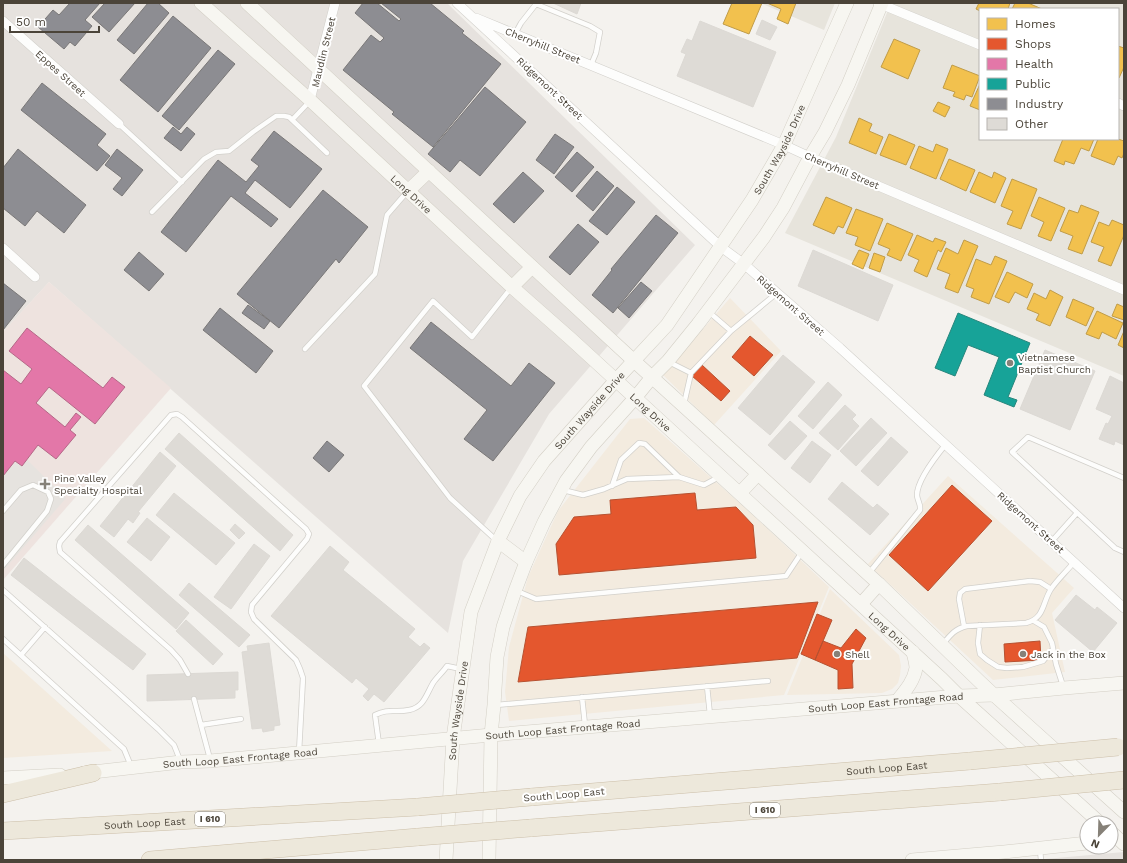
<svg xmlns="http://www.w3.org/2000/svg" width="1127" height="863" viewBox="0 0 1127 863" font-family="'Work Sans',sans-serif">
<rect width="100%" height="100%" fill="#f4f2ee"/>
<path fill="#e7e4dc" fill-rule="evenodd" d="M760 3H835L824 30Z
M891 3H1124V376L785 233 836 137ZM980 9H1118V139H980Z"/>
<path fill="#f3ebdf" d="M730 298 781 351 714 425 663 375Z
M644 418 753 515 829 587 784 695 509 721 505 692 509 647 528 577 558 511 630 419Z
M948 476 1074 588 1052 613 1065 672 993 680 868 564Z
M830 589 899 655 901 666 900 675 898 683 892 689 882 693 787 695Z
M3 653 112 751 3 758Z"/>
<path fill="#e6e2de" d="M3 3H447L695 245 549 414 463 561 448 633 49 282 3 332Z
M1124 852V860H1034Z"/>
<path fill="#eee3df" d="M49 282 171 388 3 580V332Z"/>
<path fill="#e6e3df" d="M22 455 66 498 3 571V476Z"/>
<path fill="#f2c14e" stroke="#c09c48" d="M732 3H762L749 34 723 24Z
M767 3H796L788 24 777 19 781 9Z
M979 3H1010L1008 9H980V11L976 9Z
M1015 3H1028L1042 9H1012Z
M894 39 920 50 908 79 881 67Z
M1118 46 1124 48V67L1119 78H1118Z
M952 65 980 76 972 97 966 95 964 100 953 96 955 92 943 88Z
M980 84V110L970 106Z
M938 102 950 107 945 117 933 111Z
M859 118 872 124 869 131 883 137 876 154 849 143Z
M889 134 915 145 906 165 880 155Z
M1063 139H1094L1089 151 1081 148 1074 164 1065 161 1064 165 1054 161Z
M1098 139H1118L1124 141V153L1122 158 1118 156 1114 165 1091 156Z
M936 144 948 149 936 179 910 168 919 146 933 152Z
M949 159 975 170 966 191 940 179Z
M979 172 992 178 994 172 1006 178 995 203 970 192Z
M1012 179 1037 189 1021 229 1007 224 1013 211 1001 206Z
M826 197 852 208 843 228 838 226 834 234 813 225Z
M1039 197 1065 208 1051 241 1038 236 1044 222 1031 216Z
M1081 205 1099 212 1082 254 1068 249 1073 236 1060 231 1069 210 1078 213Z
M856 209 883 219 870 251 855 245 858 237 846 233Z
M1112 220 1124 225V235L1111 266 1098 261 1104 247 1091 242 1099 222 1109 226Z
M887 223 913 234 901 261 887 255 890 249 878 244Z
M917 235 933 242 935 238 946 242 941 252 938 250 927 277 914 271 919 260 908 255Z
M964 240 978 246 958 293 945 288 950 274 937 269 946 248 958 254Z
M859 250 869 254 863 269 852 264Z
M874 253 885 257 880 272 869 268Z
M995 256 1007 261 989 304 971 297 974 289 966 286 976 259 991 265Z
M1007 272 1033 284 1027 298 1015 292 1009 303 995 297Z
M1050 290 1063 297 1050 326 1036 320 1039 314 1027 309 1034 293 1046 299Z
M1073 299 1094 308 1086 326 1066 317Z
M1117 304 1124 307V320L1112 316Z
M1097 311 1123 323 1116 339 1102 332 1099 339 1086 334Z
M1124 331V348L1118 345Z"/>
<path fill="#e4572e" stroke="#b65131" d="M750 336 773 355 754 376 732 357Z
M702 365 730 391 721 401 692 376Z
M952 485 992 521 928 591 889 555Z
M695 493 697 510 736 507 753 525 756 558 559 575 556 544 574 517 611 514 610 500Z
M818 602 797 658 518 682 528 627Z
M817 614 832 620 815 660 801 654Z
M856 629 866 638 852 664 853 688 838 689V670L815 660 823 641 841 648Z
M1040 641 1041 660 1005 662 1004 644Z"/>
<path fill="#e377a8" stroke="#b56887" d="M27 328 103 388 112 377 125 387 95 424 49 387 36 403 65 427 76 413 81 417 70 430 76 435 56 459 38 445 22 466 15 461 3 476V370L21 384 32 369 9 351Z"/>
<path fill="#17a398" stroke="#27867c" d="M958 313 1030 343 1008 397 1017 400 1014 407 984 395 999 357 968 345 955 376 935 368Z"/>
<path fill="#8d8d92" stroke="#797777" d="M70 3H100L85 20 92 26 75 46 70 42 64 49 38 27 53 10 59 15Z
M105 3H135L109 32 92 17Z
M148 3H158L169 13 134 54 117 40Z
M363 3H377L399 21 401 19 381 3H430L464 31 462 33 501 64 433 147 392 114 394 112 343 70 371 35 380 42 384 38 355 13Z
M173 16 211 48 158 112 120 80Z
M218 50 235 64 179 130 162 116Z
M42 83 106 134 97 145 110 156 97 171 21 110Z
M485 87 526 122 480 176 460 160 450 172 428 154Z
M173 127 181 134 187 127 195 134 181 151 164 138Z
M274 131 322 169 290 208 255 180 245 193 278 219 271 227 231 196 186 252 161 232 218 160 246 182 259 166 251 160Z
M555 134 574 147 554 174 536 160Z
M18 149 86 205 64 233 37 211 25 226 3 208V168Z
M117 149 143 170 122 196 113 189 122 178 105 165Z
M577 152 594 167 572 192 555 177Z
M597 171 614 186 593 211 576 196Z
M523 172 544 191 514 223 493 204Z
M617 187 635 202 607 235 589 221Z
M323 190 368 227 339 263 336 259 279 328 237 294Z
M656 215 678 233 613 313 592 295 612 270 611 269Z
M578 224 599 242 570 275 549 257Z
M139 252 164 274 149 291 124 270Z
M641 282 652 291 629 318 618 308Z
M3 283 26 301 3 330Z
M248 305 270 321 264 329 242 313Z
M220 308 273 351 256 373 203 330Z
M431 322 511 386 529 363 555 383 493 461 464 439 487 410 410 348Z
M327 441 344 455 329 472 313 458Z"/>
<path fill="#dedbd6" stroke="#dcd9d4" d="M553 3H581L577 14Z
M762 20 777 27 770 40 756 34Z
M700 21 776 52 753 107 677 76 686 54 681 52 687 39 692 41Z
M813 250 893 285 878 321 798 286Z
M1045 350 1095 371 1070 430 1020 409Z
M783 355 815 382 770 435 738 408Z
M1110 376 1124 383V445L1115 441 1114 445 1099 439 1106 423 1108 424 1112 416 1096 409Z
M828 382 842 395 813 429 798 416Z
M845 405 856 415 852 419 859 426 838 450 819 433Z
M871 418 887 433 856 466 840 451Z
M790 421 807 436 785 460 768 445Z
M179 433 293 535 280 551 165 449Z
M891 437 908 452 878 486 861 471Z
M812 441 831 455 810 483 791 468Z
M160 452 176 466 138 512 140 513 133 523 128 519 114 537 100 526Z
M842 482 873 508 877 504 889 514 870 535 828 499Z
M174 493 235 543 216 565 156 515Z
M147 518 170 537 151 561 127 542Z
M235 524 245 533 239 539 230 530Z
M88 525 189 613 176 629 75 540Z
M254 544 270 556 231 609 214 597Z
M330 546 349 562 343 570 415 629 408 637 420 647 424 643 430 648 384 702 374 694 368 701 363 696 369 689 356 678 352 683 271 616Z
M24 558 146 654 133 670 11 575Z
M189 583 250 635 239 647 179 595Z
M1076 595 1095 610 1097 607 1117 623 1093 652 1055 620Z
M186 620 223 654 213 665 176 631Z
M269 643 280 725 274 726V730L263 732 262 728 252 729 242 652 248 651 247 646Z
M238 672V690H235V698L147 701V675Z"/>
<g fill="none" stroke-linecap="round" stroke-linejoin="round">
<defs>
<path id="service" d="M515 34 521 23 536 4 590 26 600 32 596 53 591 65
M292 120 309 102
M119 124 182 182
M152 212 204 159 216 152 229 151 253 132 276 116H284L289 117 327 153
M709 312 731 331 777 293
M305 349 375 274 387 215 407 192
M669 362 691 373 731 331
M684 404 691 373
M1124 478 1028 437 1012 452 1115 548 1124 552
M612 486 621 460 639 443 645 444 679 477
M563 490 583 495 604 489 627 479 679 477 704 485 719 477
M3 511 21 490 33 485 48 492 51 499 47 511 3 565
M496 540 450 498 364 386 433 301 472 337 511 288
M1052 541 1077 513
M869 573 920 510C921 504 917 500 917 495 917 481 937 455 946 444
M3 590 114 689 158 729 174 745 180 760
M517 591 536 599 786 576 802 552
M1034 621 1044 627 1052 643 1056 664 1063 686
M980 625 978 643 980 654 987 660 998 667 1007 668 1023 667 1043 661 1053 649
M964 626 959 599 960 593 965 589 1030 581 1040 582 1051 589
M3 639 124 749 131 766
M943 644C951 634 955 629 967 626L1026 623C1045 618 1042 603 1051 589 1058 579 1067 571 1074 562
M21 655 45 627
M188 674 180 660 171 650 60 552 59 546 60 542 171 415 177 414 182 417 306 529 309 534 307 539 252 605 251 612 254 619 296 660 300 669 303 678 299 752
M707 686 710 715
M582 697 585 725
M194 699 210 759
M496 705 768 681
M201 725 241 719
M379 744 375 715C388 708 396 713 409 710 424 707 426 695 433 683 437 677 443 672 447 666L461 669
M1040 850 1041 860"/>
<path id="minor" d="M457 3 721 247 744 264 840 348 1124 608
M878 3 980 45
M476 18 784 145 810 157 1124 290
M3 21 119 124
M310 100 335 3
M1118 103 1124 106
M3 248 35 277"/>
<g id="secondary">
<path id="s1" d="M201 3 310 100 512 287 571 339 942 679 959 696 1100 823"/>
<path d="M247 3 633 360 879 584 979 681 994 695 1124 812"/>
<path d="M408 191 429 171"/>
<path d="M512 287 532 267"/>
<path d="M740 493 758 474"/>
<path d="M498 541 526 562"/>
<path d="M861 604 879 584"/>
<path d="M897 701C905 691 914 681 916 668 916 663 914 657 913 652"/>
<path id="s2" d="M84 773 181 762 210 761 491 735 959 696 994 695 1064 688 1124 683"/>
<path d="M3 778 60 775"/>
<path d="M1111 832 1124 844"/>
<path id="s3" d="M446 860 453 738 471 612 498 541 520 496 544 461 616 380 667 325 752 200 784 145 847 3"/>
<path d="M489 860 491 735 494 705 497 657 503 627 515 591 526 562 544 522 566 481 591 447 635 398 652 377 668 361 698 324 764 237 783 208 810 157 825 132 848 85 882 3"/>
<path d="M912 860 1004 852 1087 843"/>
</g>
<g id="motorway">
<path d="M3 794 93 773"/>
<path id="s4" d="M531 797 970 761"/>
<path d="M530 828 1000 792"/>
<path id="s5" d="M3 831 418 807"/>
<path d="M150 860 418 837"/>
</g>
</defs>
<use href="#service" stroke="#d2d0cb" stroke-width="6"/>
<use href="#minor" stroke="#d2d0cb" stroke-width="10"/>
<use href="#secondary" stroke="#d3cfc5" stroke-width="14"/>
<use href="#motorway" stroke="#ccbfa9" stroke-width="18"/>
<use href="#service" stroke="#fdfdfc" stroke-width="4.5"/>
<use href="#minor" stroke="#fdfdfc" stroke-width="9"/>
<use href="#secondary" stroke="#f7f6f1" stroke-width="13"/>
<use href="#motorway" stroke="#ede8db" stroke-width="17"/>
<defs>
<path id="motorway-bridge" d="M970 761 1118 747
M1000 792 1124 780
M418 807 531 797
M418 837 530 828"/>
</defs>
<use href="#motorway-bridge" stroke="#ccbfa9" stroke-width="18" stroke-linecap="butt"/>
<use href="#motorway-bridge" stroke="#ede8db" stroke-width="17"/>
</g>
<g fill="#868178" stroke="#fff" stroke-width="1.5">
<circle cx="1010" cy="363" r="4"/>
<path d="M43 478h4v4h4v4h-4v4h-4v-4h-4v-4h4z"/>
<circle cx="837" cy="654" r="4"/>
<circle cx="1023" cy="654" r="4"/>
</g>
<g text-anchor="middle" stroke-width="4" stroke-linejoin="round" paint-order="stroke">
<g fill="#fff" stroke="#817c74" stroke-width="1">
<rect x="750" y="803" width="30" height="14" rx="3"/>
<rect x="195" y="812" width="30" height="14" rx="3"/>
</g>
<g font-size="9" font-weight="bold" fill="#4b4439">
<text x="765" y="813">I 610</text>
<text x="210" y="822">I 610</text>
</g>
<g font-size="10" fill="#4b4439" stroke="#fff">
<text transform="translate(543 45) rotate(22)" y="4">Cherryhill Street</text>
<text transform="translate(323 52) rotate(-76)" y="4">Maudlin Street</text>
<text transform="translate(61 73) rotate(42)" y="4">Eppes Street</text>
<text transform="translate(550 88) rotate(43)" y="4">Ridgemont Street</text>
<text dy="4" stroke="none"><textPath href="#s3" startOffset="810">South Wayside Drive</textPath></text>
<text transform="translate(842 170) rotate(23)" y="4">Cherryhill Street</text>
<text dy="4" stroke="none"><textPath href="#s1" startOffset="284">Long Drive</textPath></text>
<text transform="translate(791 305) rotate(41)" y="4">Ridgemont Street</text>
<text dy="4" stroke="none"><textPath href="#s3" startOffset="486">South Wayside Drive</textPath></text>
<text dy="4" stroke="none"><textPath href="#s1" startOffset="608">Long Drive</textPath></text>
<text transform="translate(1031 522) rotate(42)" y="4">Ridgemont Street</text>
<text dy="4" stroke="none"><textPath href="#s1" startOffset="932">Long Drive</textPath></text>
<text dy="4" stroke="none"><textPath href="#s2" startOffset="805">South Loop East Frontage Road</textPath></text>
<text dy="4" stroke="none"><textPath href="#s3" startOffset="150">South Wayside Drive</textPath></text>
<text dy="4" stroke="none"><textPath href="#s2" startOffset="481">South Loop East Frontage Road</textPath></text>
<text dy="4" stroke="none"><textPath href="#s2" startOffset="157">South Loop East Frontage Road</textPath></text>
<text dy="4" stroke="none"><textPath href="#s4" startOffset="357">South Loop East</textPath></text>
<text transform="translate(564 794) rotate(-5)" y="4">South Loop East</text>
<text dy="4" stroke="none"><textPath href="#s5" startOffset="142">South Loop East</textPath></text>
</g>
<g font-size="10" fill="#4b4439" stroke="#fff" text-anchor="start">
<text x="1018" y="361">Vietnamese<tspan x="1018" dy="12">Baptist Church</tspan></text>
<text x="54" y="482">Pine Valley<tspan x="54" dy="12">Specialty Hospital</tspan></text>
<text x="845" y="658">Shell</text>
<text x="1031" y="658">Jack in the Box</text>
</g>
</g>
<rect width="1127" height="863" fill="none" stroke="#4b4439" stroke-width="8"/>
<rect x="979" y="8" width="140" height="132" fill="#ffffff" stroke="#b7b4b0"/>
<rect x="987" y="18" width="20" height="12" fill="#f2c14e" stroke="#b7b4b0"/>
<text x="1015" y="28" font-size="12" fill="#4b4439">Homes</text>
<rect x="987" y="38" width="20" height="12" fill="#e4572e" stroke="#b7b4b0"/>
<text x="1015" y="48" font-size="12" fill="#4b4439">Shops</text>
<rect x="987" y="58" width="20" height="12" fill="#e377a8" stroke="#b7b4b0"/>
<text x="1015" y="68" font-size="12" fill="#4b4439">Health</text>
<rect x="987" y="78" width="20" height="12" fill="#17a398" stroke="#b7b4b0"/>
<text x="1015" y="88" font-size="12" fill="#4b4439">Public</text>
<rect x="987" y="98" width="20" height="12" fill="#8d8d92" stroke="#b7b4b0"/>
<text x="1015" y="108" font-size="12" fill="#4b4439">Industry</text>
<rect x="987" y="118" width="20" height="12" fill="#dedbd6" stroke="#b7b4b0"/>
<text x="1015" y="128" font-size="12" fill="#4b4439">Other</text>
<g transform="translate(1099 835) rotate(203)"><circle r="19" fill="#ffffff" stroke="#b7b4b0"/>
<path d="M0-3L7 15L0 10L-7 15Z" fill="#868178"/>
<text y="-6" font-size="11" font-weight="bold" text-anchor="middle" fill="#4b4439">N</text>
</g>
<path d="M10 26v6h89v-6" fill="none" stroke="#4b4439" stroke-width="2"/>
<text x="16" y="26" font-size="12" fill="#4b4439" stroke="#ffffff" stroke-width="3" paint-order="stroke">50 m</text>
</svg>
